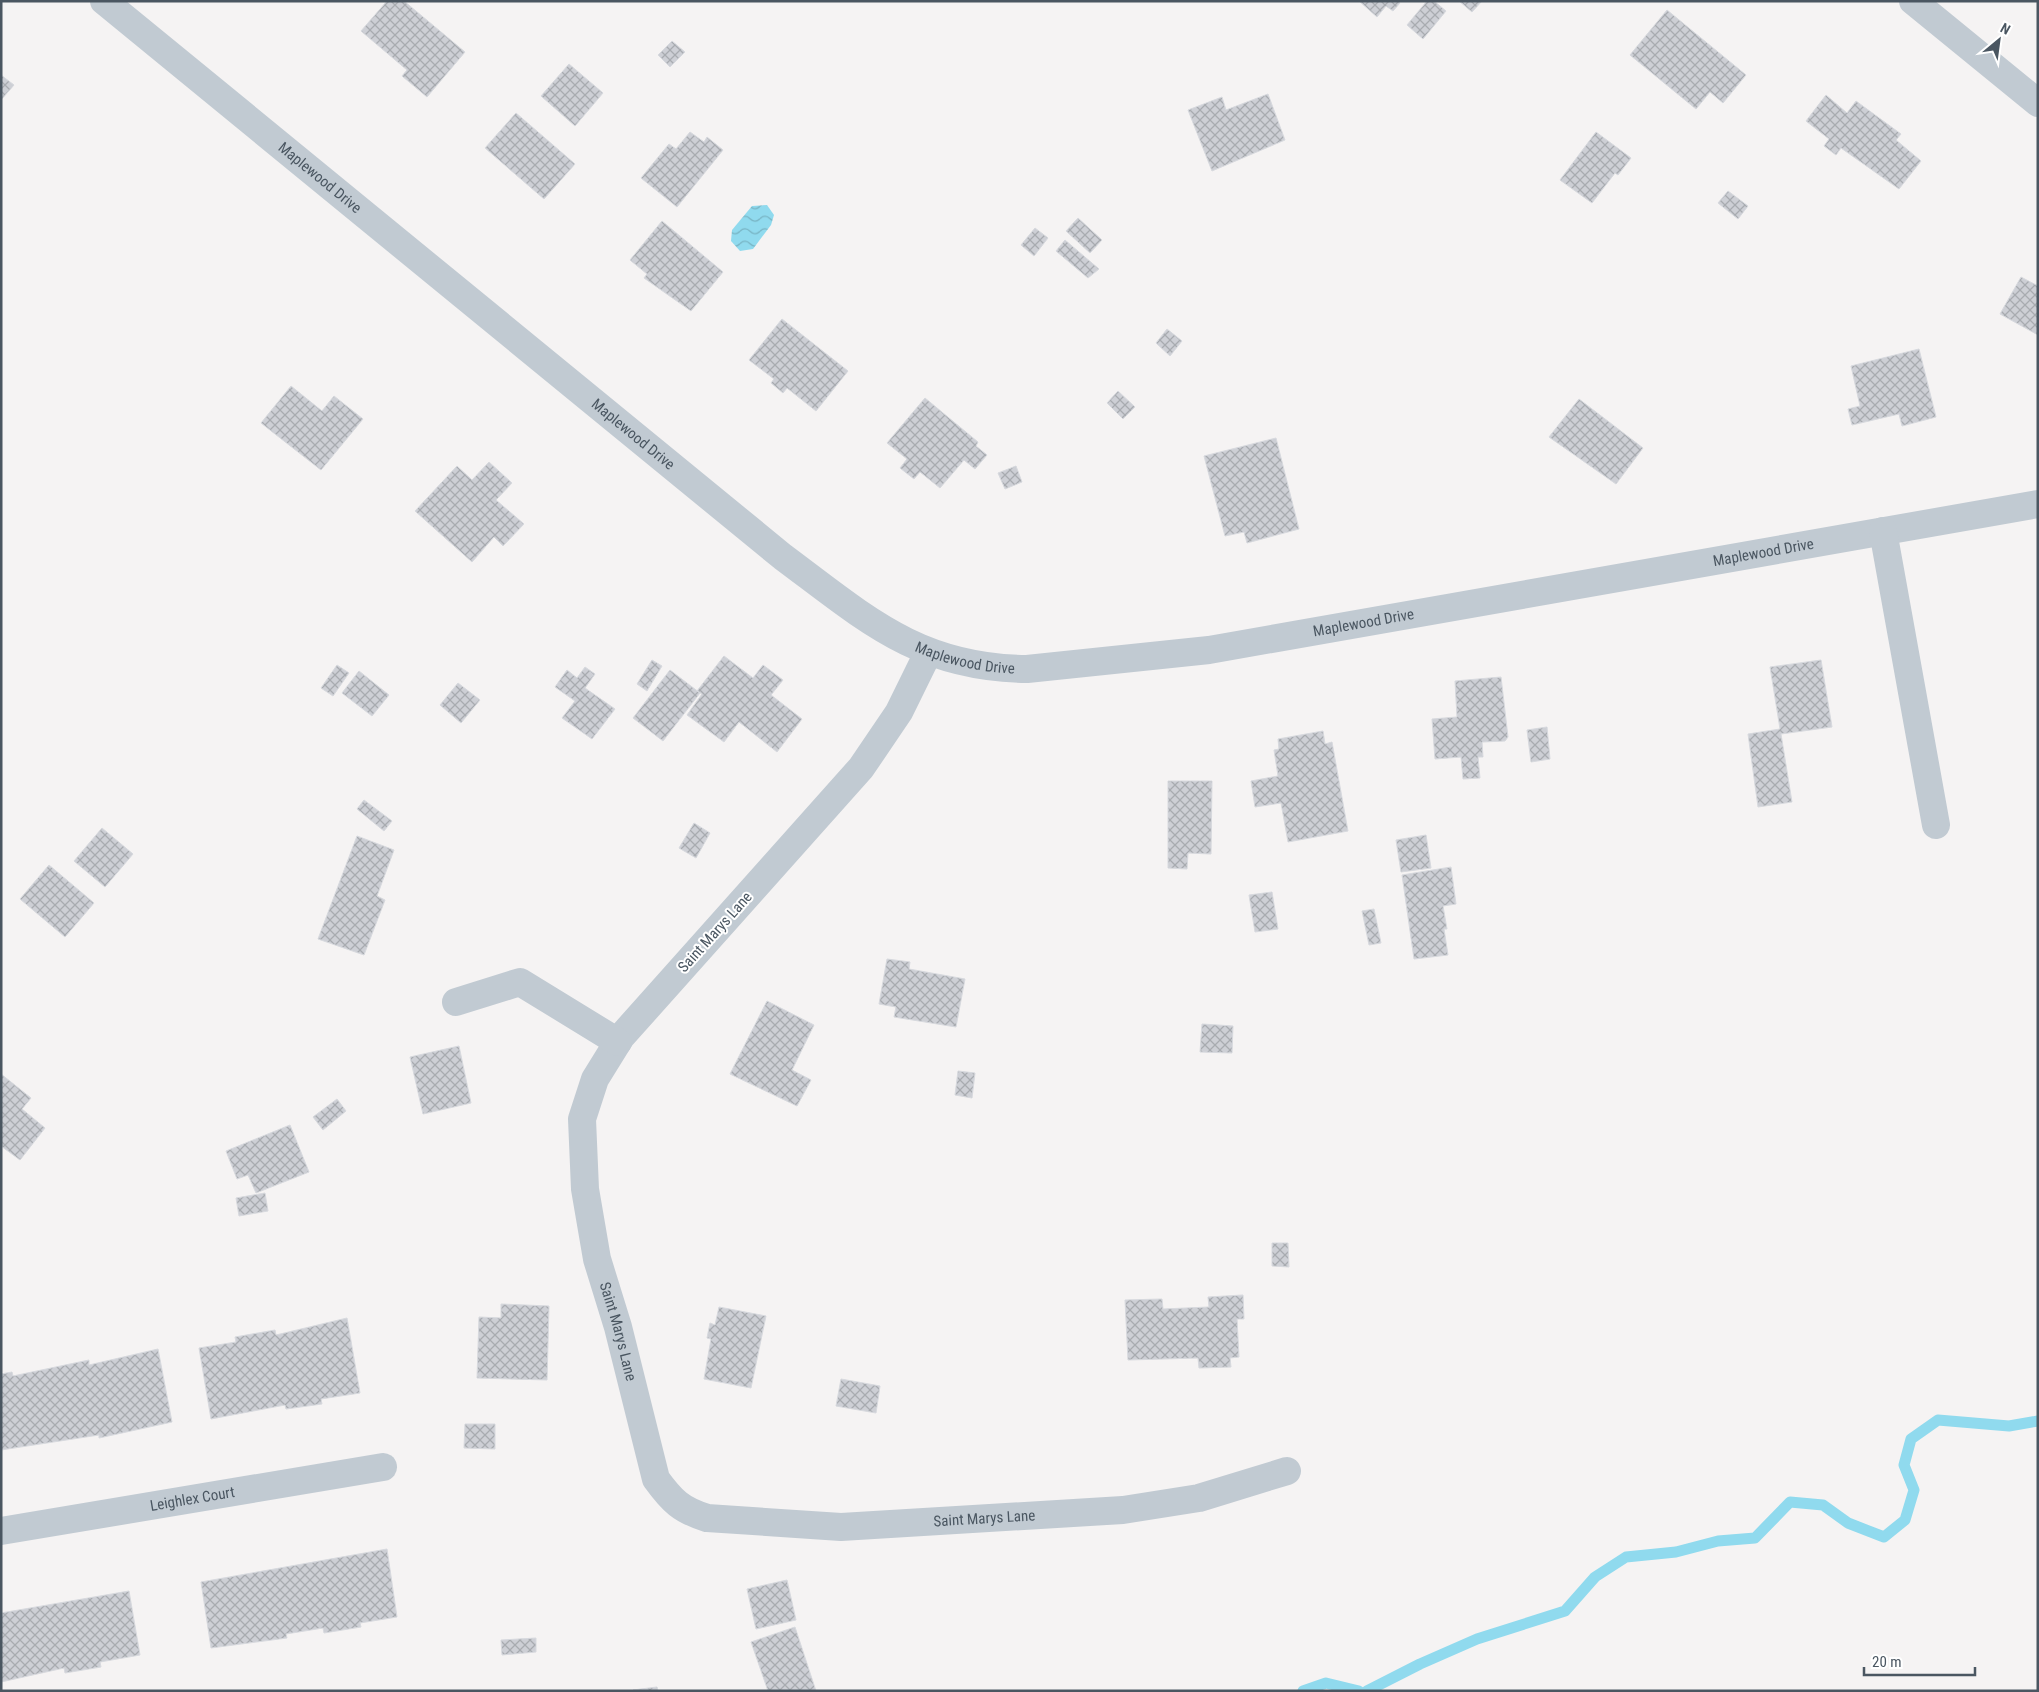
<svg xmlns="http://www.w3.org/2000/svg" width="2039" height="1692" viewBox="0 0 2039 1692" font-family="'Roboto Condensed',sans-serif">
<defs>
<pattern id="water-waves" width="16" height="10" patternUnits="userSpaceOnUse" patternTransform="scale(1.25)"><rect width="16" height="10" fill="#90daee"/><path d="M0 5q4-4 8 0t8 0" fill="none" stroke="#78b4c4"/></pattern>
<pattern id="building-cross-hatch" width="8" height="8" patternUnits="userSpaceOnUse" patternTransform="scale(1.25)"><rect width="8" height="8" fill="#cdcfd5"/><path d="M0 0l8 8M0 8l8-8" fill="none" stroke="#a8abb0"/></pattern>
</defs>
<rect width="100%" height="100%" fill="#f5f3f3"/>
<path fill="url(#water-waves)" d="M767 205 774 215 771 225 753 249 740 251 731 241 732 230 752 206Z"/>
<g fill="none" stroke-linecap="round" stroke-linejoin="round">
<path stroke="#90daee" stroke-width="11" d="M1303 1691 1326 1683 1359 1691
M1367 1691 1420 1664 1477 1639 1565 1611 1595 1577 1626 1557 1676 1552 1718 1541 1755 1538 1790 1502 1823 1505 1848 1523 1884 1537 1905 1520 1914 1490 1904 1465 1911 1439 1938 1420 2009 1426 2038 1421"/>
</g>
<path fill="url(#building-cross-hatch)" stroke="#d7d9de" d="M387 1H404L465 52 427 97 402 76 407 70 361 31Z
M1359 1H1398L1400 3 1393 11 1386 6 1377 17Z
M1427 1H1434L1446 11 1423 39 1407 25Z
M1459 1H1482L1472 12Z
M1667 10 1746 75 1723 103 1710 92 1696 109 1630 55Z
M672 41 685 52 670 67 658 55Z
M569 64 603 93 575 126 541 96Z
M1 75 14 85 1 100Z
M1268 94 1285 140 1212 171 1188 110 1222 97 1226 110Z
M1826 95 1847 113 1856 101 1901 134 1896 140 1921 161 1899 189 1841 148 1836 155 1824 146 1829 139 1806 121Z
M516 113 575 164 544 199 485 148Z
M690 132 704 142 707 137 723 150 677 207 641 178 669 144 676 149Z
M1596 132 1631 158 1618 175 1615 173 1592 203 1560 180Z
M1728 191 1748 206 1738 219 1718 203Z
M1078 218 1102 240 1090 253 1066 231Z
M662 221 723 272 691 311 644 278 647 274 630 260Z
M1035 228 1048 238 1034 256 1021 245Z
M1065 240 1099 269 1088 278 1056 251Z
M2021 277 2038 286V335L2000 314Z
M782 319 848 371 816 411 787 388 783 393 771 383 774 379 749 360Z
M1167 329 1182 341 1170 356 1156 343Z
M1919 349 1936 417 1902 426 1899 414 1852 425 1848 409 1860 406 1851 366Z
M291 386 322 411 334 396 363 419 321 470 261 423Z
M1118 391 1135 407 1123 419 1107 403Z
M925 398 978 442 976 446 987 455 975 469 964 460 940 488 920 472 914 479 900 468 907 459 887 443Z
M1579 399 1643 448 1616 484 1549 437Z
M1276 438 1299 529 1247 543 1244 532 1225 536 1204 456Z
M489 462 512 483 496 500 524 524 503 546 494 537 472 562 415 511 457 466 472 480Z
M1016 466 1022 482 1005 489 998 473Z
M724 656 753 678 763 665 783 680 771 695 802 719 777 752 739 722 724 742 687 715 702 694 697 691Z
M652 660 662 666 647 691 637 684Z
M1821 660 1832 727 1781 734 1792 802 1758 807 1748 734 1780 729 1770 667Z
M337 665 349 673 333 696 321 688Z
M585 667 595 674 585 688 615 709 592 739 562 718 575 701 555 687 567 670 577 678Z
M670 670 700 693 663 741 633 718Z
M359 671 389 695 372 716 342 693Z
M1501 677 1508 737 1505 741 1482 742 1483 757H1478L1480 778 1463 779 1461 757 1435 759 1432 719 1457 717 1455 681Z
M458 683 480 700 461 723 440 705Z
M1547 727 1550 759 1531 762 1527 730Z
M1323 731 1325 744 1332 742 1348 831 1288 842 1281 803 1255 807 1251 781 1278 776 1274 750 1279 749 1278 739Z
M1168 781H1212L1211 854 1188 853 1187 869 1168 868Z
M364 800 392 821 384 831 357 809Z
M694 823 710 833 696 858 679 848Z
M102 828 133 854 105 887 74 861Z
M1426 835 1431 868 1401 872 1396 840Z
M357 836 394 850 377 896 385 900 364 955 318 939Z
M49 865 94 903 65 937 20 899Z
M1451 867 1456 904 1443 906 1447 929H1444L1448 955 1414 959 1402 875Z
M1272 892 1278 929 1255 932 1249 895Z
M1374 909 1381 943 1369 945 1362 911Z
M887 959 910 962 909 969 965 979 956 1027 894 1017 896 1007 879 1004Z
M767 1001 814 1025 792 1070 811 1080 797 1106 730 1074Z
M1202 1024 1233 1026 1232 1053 1200 1052Z
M459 1046 471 1103 423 1114 410 1057Z
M958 1071 975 1073 972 1098 955 1095Z
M1 1074 31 1098 22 1109 45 1128 20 1160 1 1146Z
M337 1099 346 1111 323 1130 313 1117Z
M290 1125 309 1172 256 1193 248 1175 237 1179 226 1151Z
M265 1193 268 1211 239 1216 236 1198Z
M1272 1243H1288L1289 1267 1272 1266Z
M1243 1295 1244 1319H1237L1239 1357 1230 1358 1231 1367 1199 1368 1198 1358 1128 1360 1125 1300 1162 1299 1163 1309 1209 1307 1208 1297Z
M501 1304 549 1306 547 1380 477 1378 479 1317 501 1318Z
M719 1307 766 1316 751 1388 704 1379 711 1339 707 1338 710 1323 715 1325Z
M347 1318 360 1393 321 1399 322 1404 286 1409 285 1405 211 1419 199 1348 236 1342 235 1337 275 1330 276 1335Z
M158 1349 172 1422 99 1438V1435L1 1450V1374L12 1372 13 1376 89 1360V1365Z
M841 1379 880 1386 876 1413 836 1406Z
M465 1424H495V1449L464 1448Z
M387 1549 397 1617 360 1623 361 1627 324 1633 323 1628 286 1634 287 1638 211 1648 201 1582Z
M787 1580 796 1620 756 1629 747 1589Z
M129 1591 140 1655 100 1662 101 1667 65 1673 64 1668 1 1682V1613Z
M795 1627 816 1691H768L751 1642Z
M536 1638V1652L502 1655 501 1640Z
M657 1687 658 1691 633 1690Z"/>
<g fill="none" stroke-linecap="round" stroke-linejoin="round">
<g stroke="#c1cad2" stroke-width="28">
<path id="s1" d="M104 1 783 557C865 618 918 668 1027 669L1209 650 2038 504"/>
<path d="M1913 1 2038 103"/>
<path d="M1883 531 1936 825"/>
<path id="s2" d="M928 653 899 712 861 768 621 1037 595 1079 582 1119 585 1189 597 1259 618 1327 656 1479C672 1501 681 1510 707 1518L841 1527 1123 1510 1199 1498 1287 1471"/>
<path d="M456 1002 520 982 618 1042"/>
<path id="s3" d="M1 1531 383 1467"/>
</g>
</g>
<g text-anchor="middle" stroke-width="4" stroke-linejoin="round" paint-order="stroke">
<g font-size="15" fill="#4a5661" stroke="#fff">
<text dy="5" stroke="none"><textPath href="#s1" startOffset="279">Maplewood Drive</textPath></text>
<text dy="5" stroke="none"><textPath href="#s1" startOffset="684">Maplewood Drive</textPath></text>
<text dy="5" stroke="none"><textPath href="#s1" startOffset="1898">Maplewood Drive</textPath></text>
<text dy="5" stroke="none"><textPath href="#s1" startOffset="1492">Maplewood Drive</textPath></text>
<text dy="5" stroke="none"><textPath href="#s1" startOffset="1089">Maplewood Drive</textPath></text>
<text transform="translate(715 932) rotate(-48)" y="5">Saint Marys Lane</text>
<text dy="5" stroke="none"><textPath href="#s2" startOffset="802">Saint Marys Lane</textPath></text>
<text dy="5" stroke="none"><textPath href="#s3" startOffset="194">Leighlex Court</textPath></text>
<text dy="5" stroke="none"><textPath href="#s2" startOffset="1298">Saint Marys Lane</textPath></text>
</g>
</g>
<rect width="2039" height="1692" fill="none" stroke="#4a5661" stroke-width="5"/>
<g transform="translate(1999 40) rotate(29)" stroke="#ffffff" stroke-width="4" paint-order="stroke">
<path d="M0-4L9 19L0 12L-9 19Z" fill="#4a5661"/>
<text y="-8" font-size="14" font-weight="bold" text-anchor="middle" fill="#4a5661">N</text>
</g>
<path d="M1864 1667v8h111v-8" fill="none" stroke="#4a5661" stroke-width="2.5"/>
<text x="1872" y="1667" font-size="15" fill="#4a5661" stroke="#ffffff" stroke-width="4" paint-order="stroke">20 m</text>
</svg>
